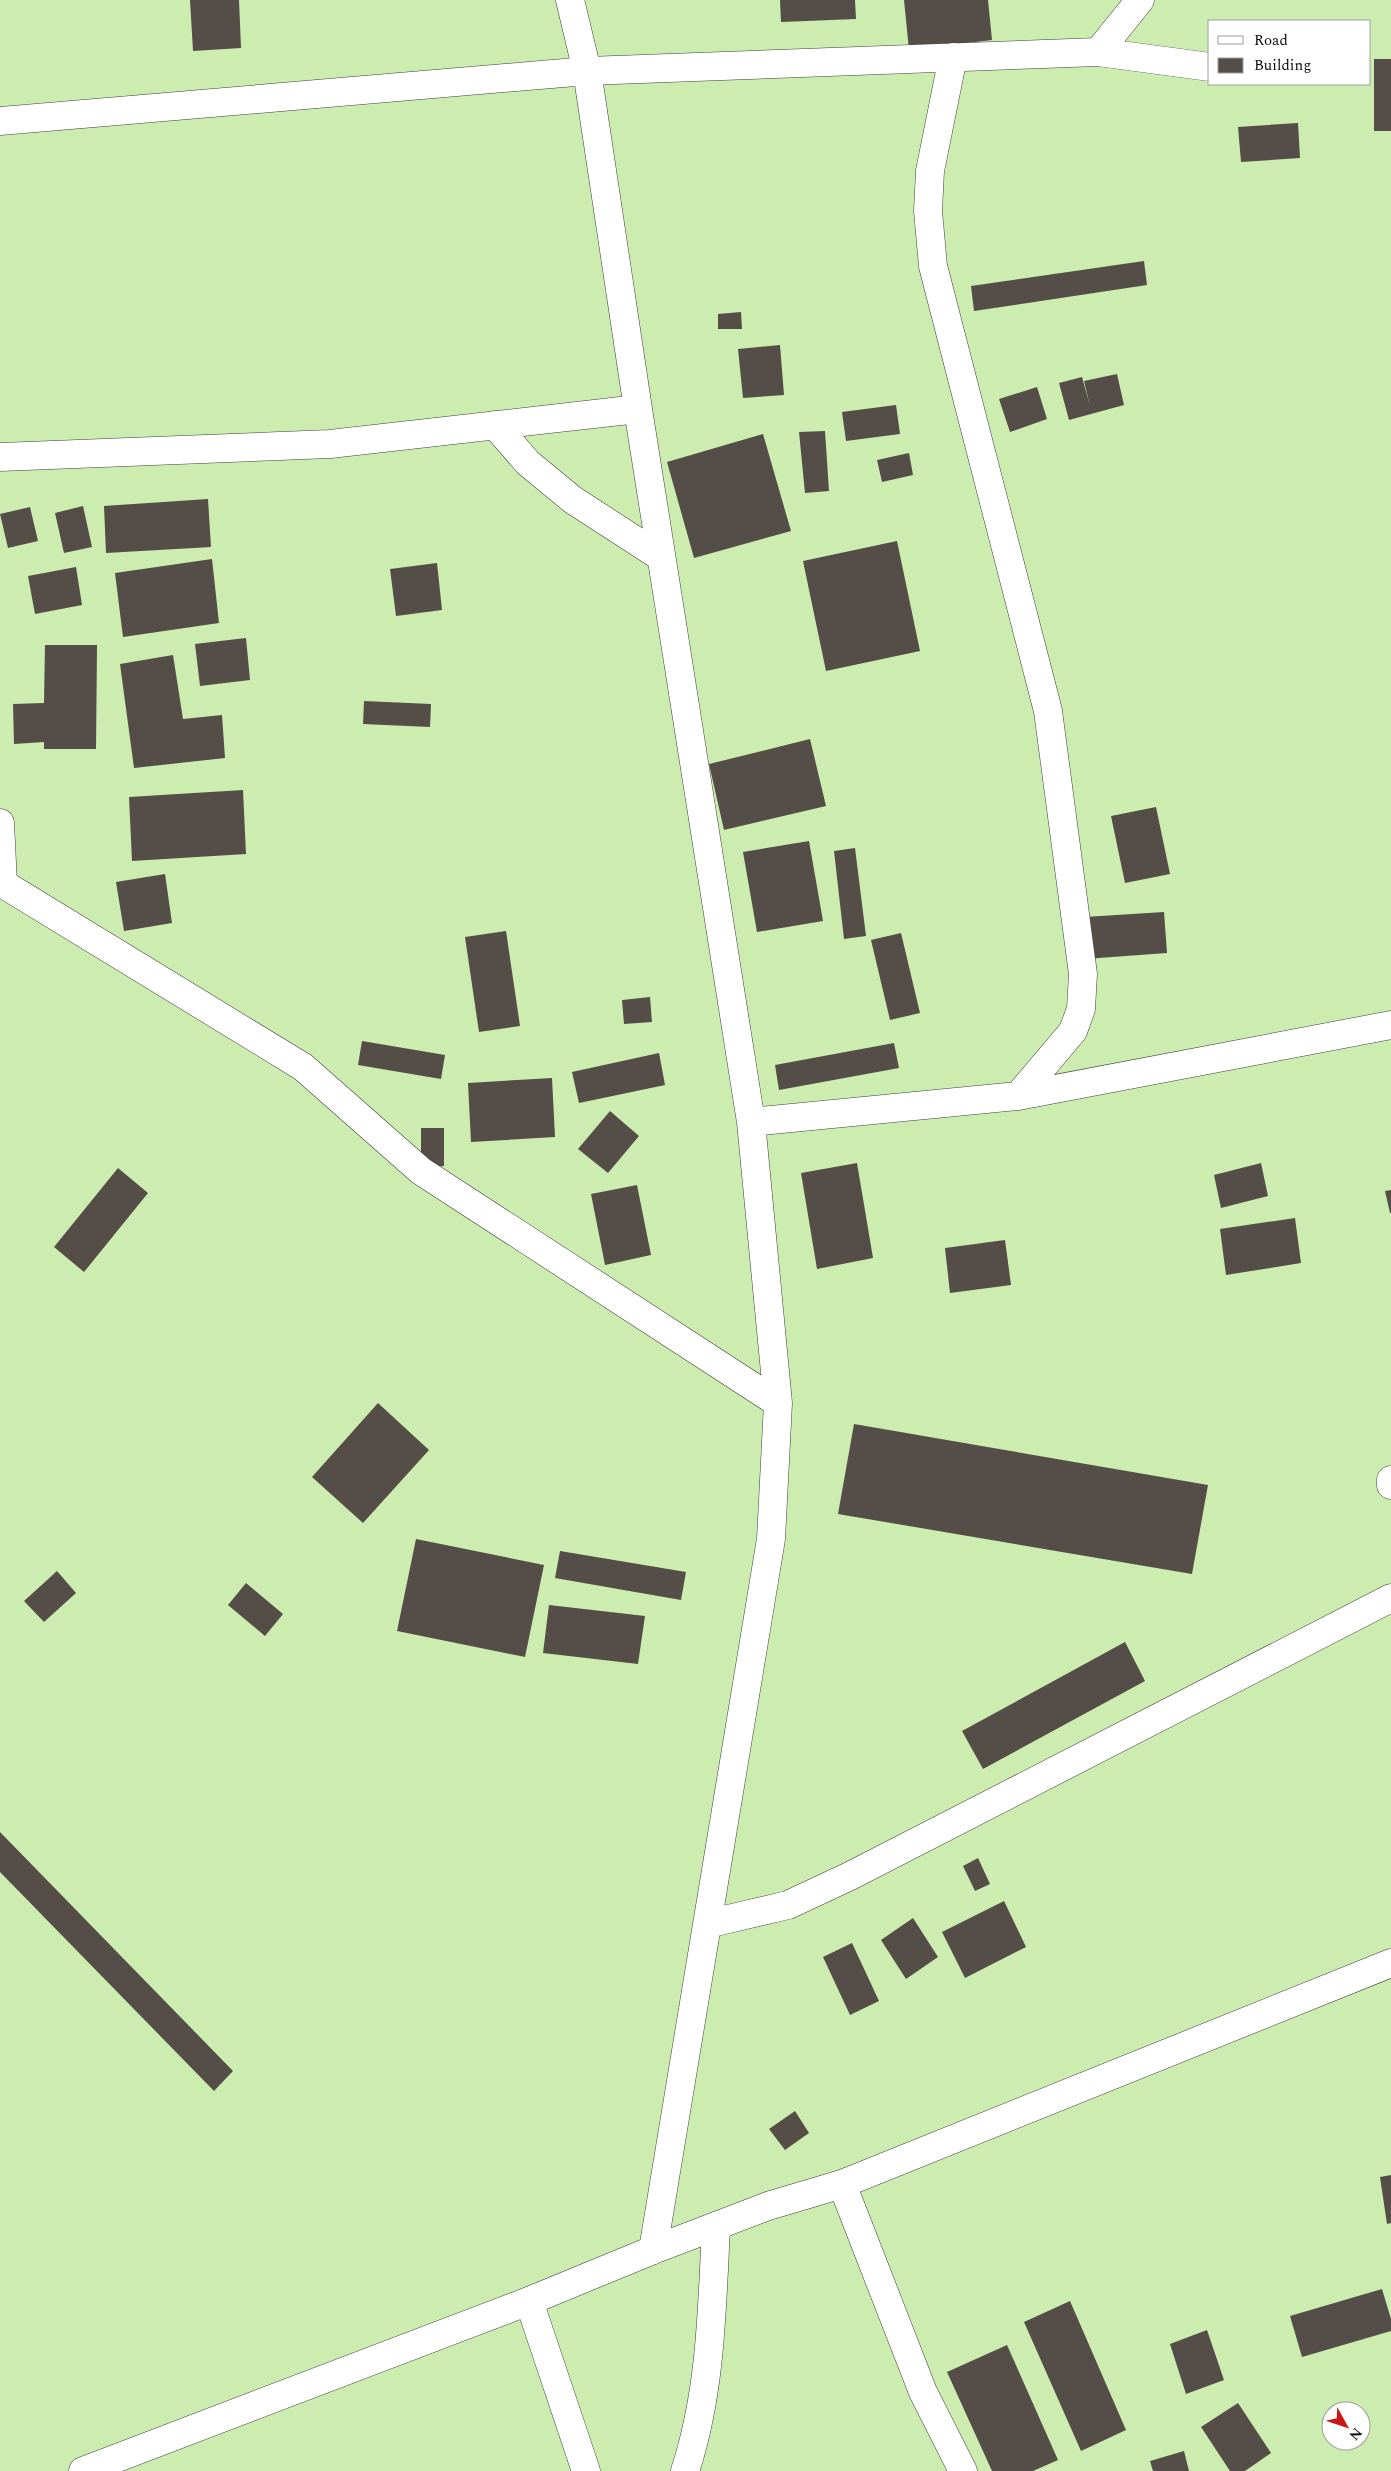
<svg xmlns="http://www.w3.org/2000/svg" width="1391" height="2471" viewBox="0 0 1391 2471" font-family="Spectral,serif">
<rect width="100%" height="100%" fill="#fffcea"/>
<path fill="#ccedaf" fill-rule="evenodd" d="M0 0H1391V2471H0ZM1210 21H1370V84H1210ZM1331 2411H1361V2441H1331Z"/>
<path fill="#554d47" d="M190 0H239L241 48 193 51Z
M780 0H855L856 19 781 22Z
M904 0H988L992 40 909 50Z
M1374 59H1391V131H1374Z
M1298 123 1300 158 1241 162 1238 127Z
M1144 261 1147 285 974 311 971 286Z
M741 312 742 329H718V314Z
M780 345 784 395 743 398 738 349Z
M1117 374 1124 405 1069 420 1059 383 1082 377 1090 406 1084 381Z
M1037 387 1047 419 1010 432 999 399Z
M896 405 900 434 846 441 842 412Z
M825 431 829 491 805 493 799 432Z
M763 434 791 531 694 558 667 462Z
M909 453 913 475 882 482 877 460Z
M208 499 211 547 106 553 104 506Z
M83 506 92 547 64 553 55 513Z
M30 507 38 541 8 548 0 514Z
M897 541 920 651 826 671 803 561Z
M212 559 219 623 123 637 115 573Z
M437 563 442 610 396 616 390 569Z
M76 567 82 605 35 614 28 576Z
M246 638 250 680 200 686 195 644Z
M45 645H97L96 749H44V742L14 744 13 704 44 703Z
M173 655 183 719 222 715 225 758 134 768 120 664Z
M364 701 431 704 430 727 363 724Z
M810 739 826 806 724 830 709 764Z
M243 790 246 854 132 861 129 797Z
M1156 807 1170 874 1125 883 1111 816Z
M809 841 823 921 757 932 743 852Z
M855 848 866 936 844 939 834 851Z
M165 874 172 923 124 931 116 882Z
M1164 912 1167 953 1071 960 1069 918Z
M506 931 520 1026 479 1032 465 937Z
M901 933 920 1013 890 1020 871 940Z
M650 997 652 1022 624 1024 622 1000Z
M362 1041 445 1055 441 1079 358 1065Z
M894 1043 899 1068 779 1090 775 1065Z
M659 1053 665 1085 579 1103 572 1072Z
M552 1078 555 1137 471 1142 468 1083Z
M610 1111 639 1136 608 1173 578 1149Z
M421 1128H444V1166L421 1167Z
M857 1163 873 1258 817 1269 801 1173Z
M1261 1163 1268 1196 1221 1208 1214 1175Z
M118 1168 148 1193 84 1272 54 1247Z
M637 1185 651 1255 605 1265 591 1194Z
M1391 1190V1213H1390L1385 1191Z
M1295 1218 1301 1263 1226 1275 1220 1229Z
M1005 1240 1011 1285 950 1293 945 1248Z
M378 1403 429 1450 363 1523 312 1477Z
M854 1424 1208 1485 1192 1574 838 1514Z
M416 1539 544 1565 525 1657 397 1631Z
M560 1551 686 1572 681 1600 555 1578Z
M57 1571 76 1593 44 1622 24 1601Z
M246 1583 283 1614 265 1636 228 1605Z
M549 1605 645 1616 638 1664 543 1653Z
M1125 1642 1145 1681 983 1769 962 1731Z
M0 1832 233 2071 214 2091 0 1872Z
M978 1858 990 1884 975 1891 963 1866Z
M1004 1901 1026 1947 965 1978 942 1932Z
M913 1918 938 1957 906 1979 881 1940Z
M852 1943 879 2001 850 2015 823 1957Z
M795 2111 809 2133 785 2150 769 2129Z
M1391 2175V2223L1387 2224 1380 2177Z
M1382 2289 1391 2319V2331L1302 2357 1290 2316Z
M1070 2301 1126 2430 1081 2451 1024 2322Z
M1207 2330 1224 2380 1186 2394 1170 2344Z
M1007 2345 1058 2460 1033 2471H992L947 2372Z
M1238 2403 1271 2453 1245 2471H1230L1201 2427Z
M1184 2451 1189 2471H1153L1150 2461Z"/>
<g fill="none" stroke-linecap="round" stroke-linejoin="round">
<defs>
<path id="minor" d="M570 0 587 71 638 409 751 1122 778 1403 771 1539 653 2250
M1098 52 1210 67
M953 57 930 171 928 211 933 266 1048 711 1083 974 1081 1009 1073 1031 1018 1096
M0 121 587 71 1098 52 1140 0
M495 425 528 463 573 500 661 557
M0 457 330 444 638 409
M0 823 3 884
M0 882 303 1067 421 1171 778 1403
M751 1122 1018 1096 1391 1025
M1391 1480V1485
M707 1924 788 1905 850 1876 1391 1598
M842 2184 923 2392 963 2471
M529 2301 586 2471
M685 2471C711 2392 712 2309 716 2226"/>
<path id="tertiary" d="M83 2471 529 2301 653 2250 768 2206 842 2184 1391 1963"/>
</defs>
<use href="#minor" stroke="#3e3e3e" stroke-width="29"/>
<use href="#tertiary" stroke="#3e3e3e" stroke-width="29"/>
<use href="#minor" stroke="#fff" stroke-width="28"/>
<use href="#tertiary" stroke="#fff" stroke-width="28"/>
</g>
<rect x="1208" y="20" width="162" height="65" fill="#ffffff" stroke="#9d9d9d"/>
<rect x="1218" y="36" width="25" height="8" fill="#ffffff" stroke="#9d9d9d"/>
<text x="1254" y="45" font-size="15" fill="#0b0b0b">Road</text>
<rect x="1218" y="58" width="25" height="15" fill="#554d47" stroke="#9d9d9d"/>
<text x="1254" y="70" font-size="15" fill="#0b0b0b">Building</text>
<g transform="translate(1346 2426) rotate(130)"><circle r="24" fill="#ffffff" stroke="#9d9d9d"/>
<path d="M0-4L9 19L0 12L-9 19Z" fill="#c91716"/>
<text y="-8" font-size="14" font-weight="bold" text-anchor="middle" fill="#0b0b0b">N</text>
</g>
</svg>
